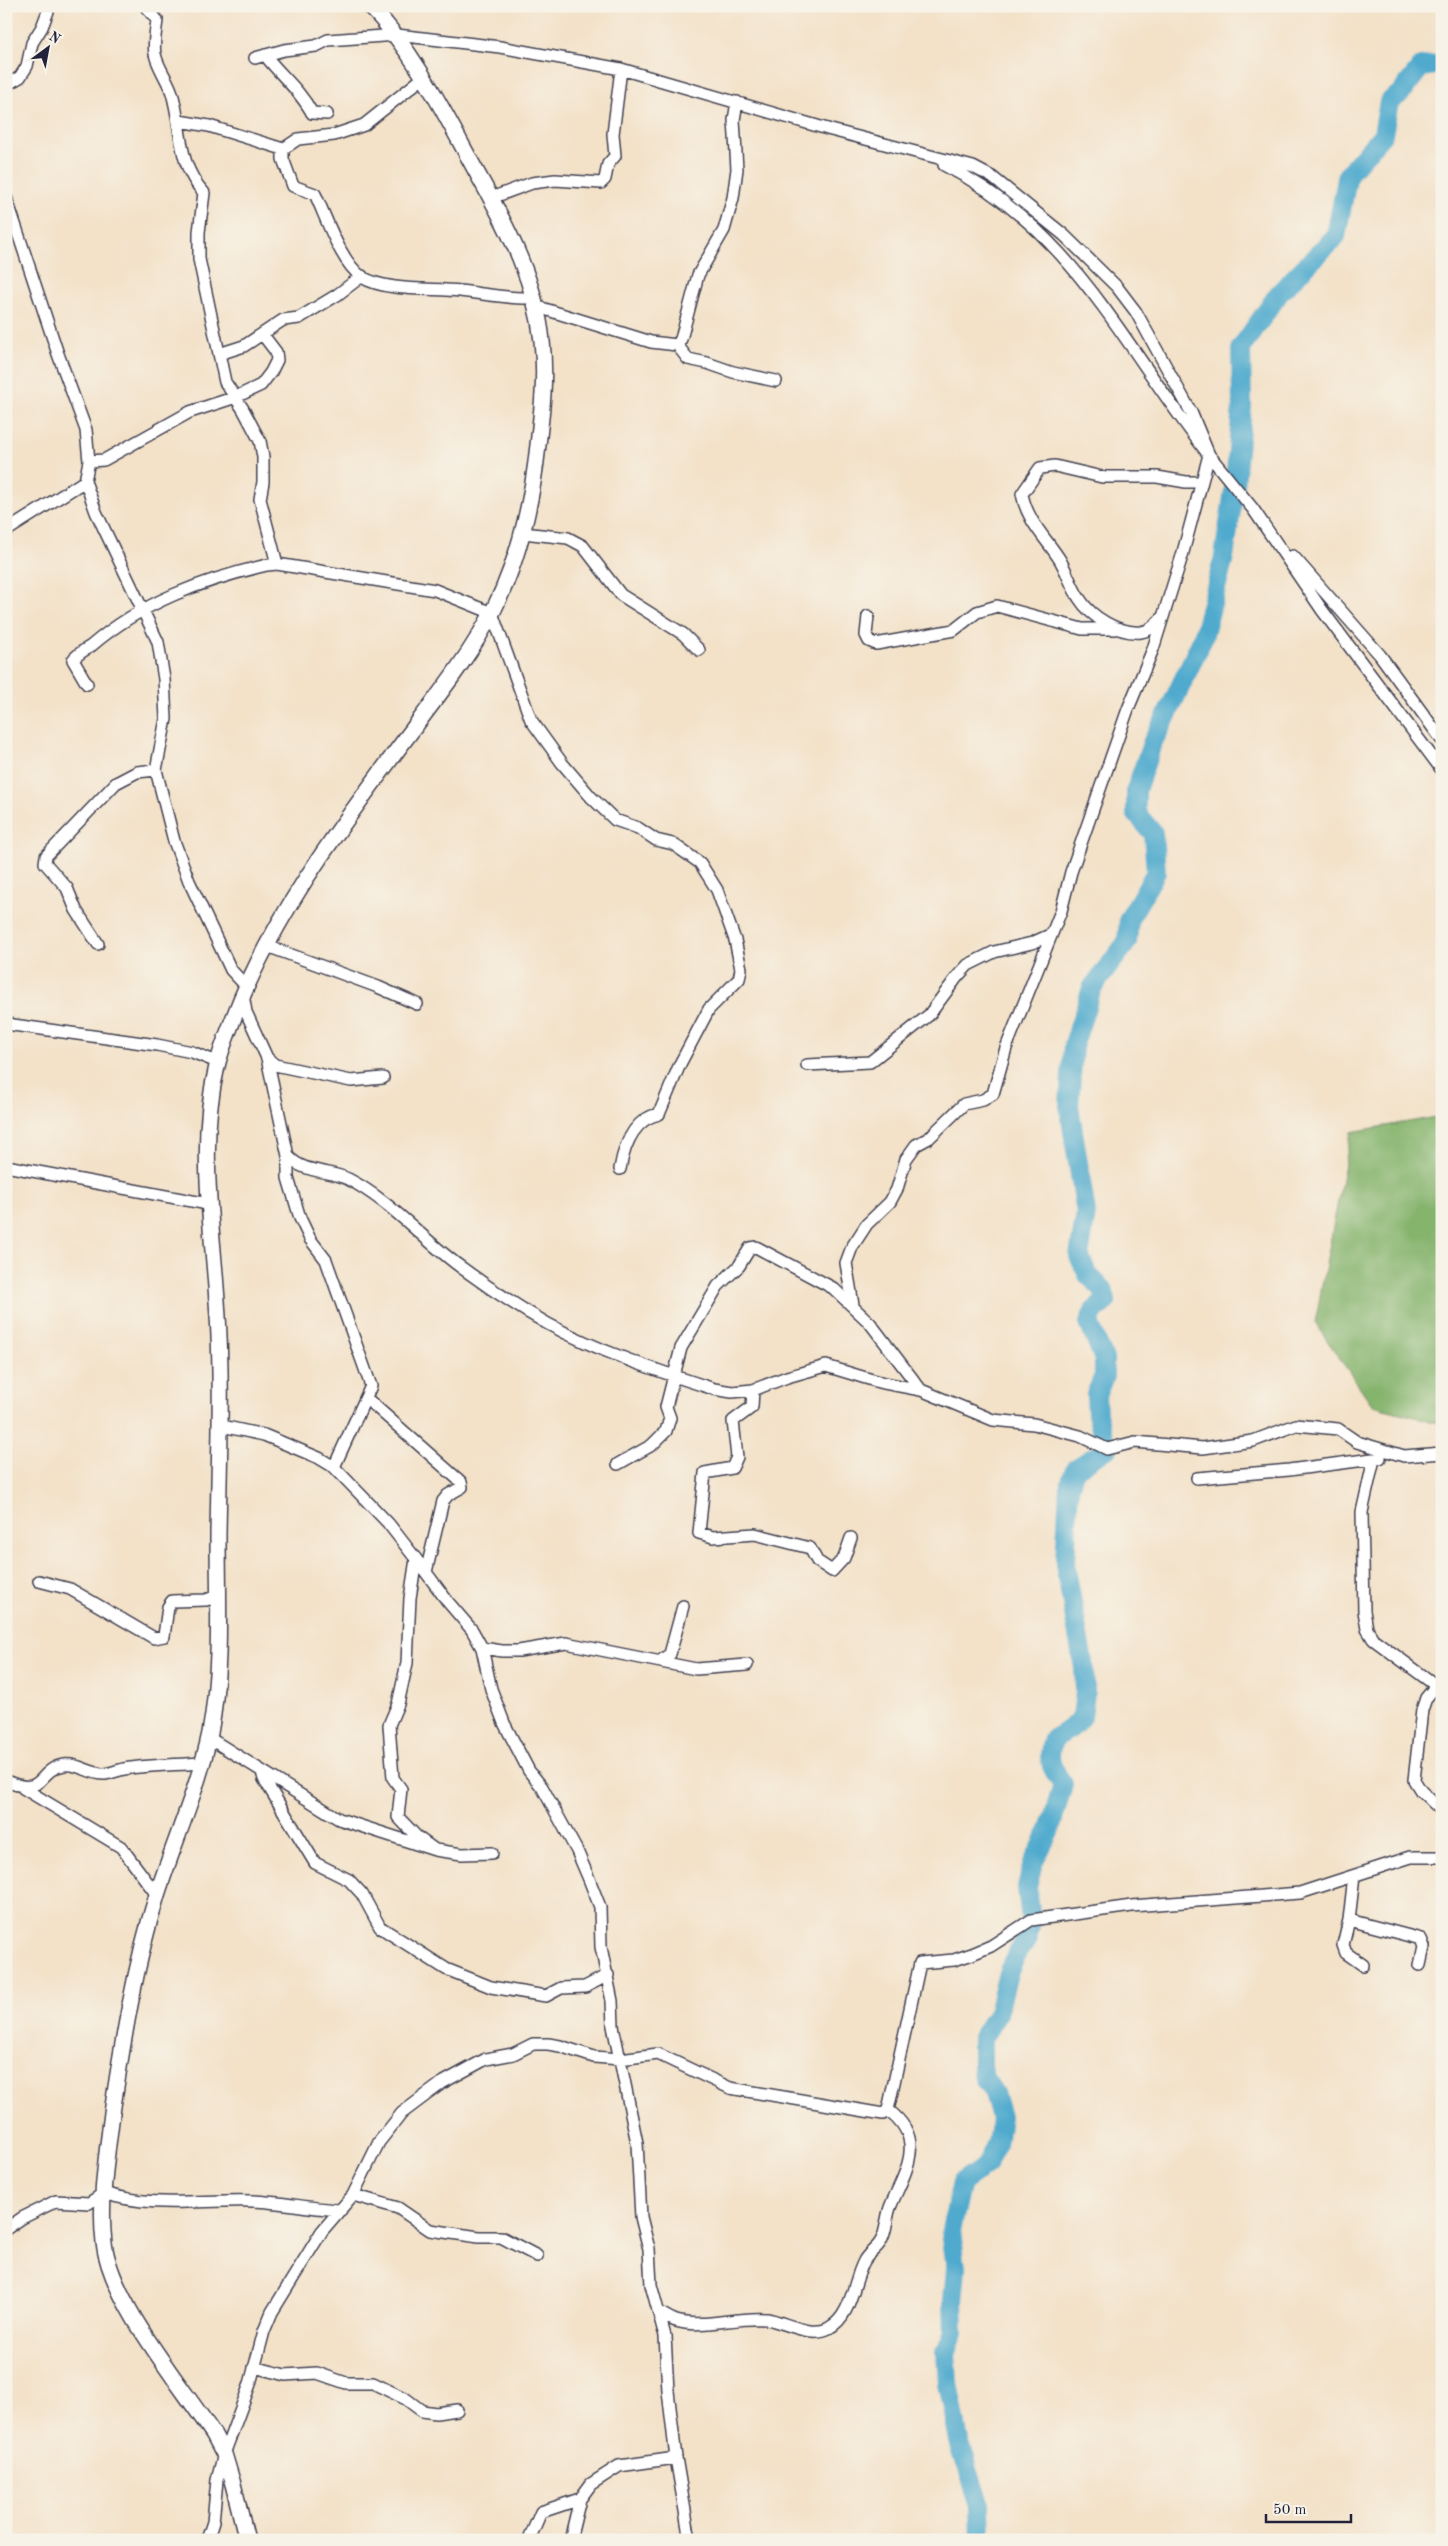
<svg xmlns="http://www.w3.org/2000/svg" width="1448" height="2546" viewBox="0 0 1448 2546" font-family="'Old Standard TT',serif">
<rect width="100%" height="100%" fill="#f7f3e8"/>
<filter id="ink" filterUnits="userSpaceOnUse"><feTurbulence type="fractalNoise" baseFrequency=".02" numOctaves="2"/><feDisplacementMap in="SourceGraphic" scale="10" xChannelSelector="R" yChannelSelector="G"/><feConvolveMatrix kernelMatrix="1 2 1 2 8 2 1 2 1" color-interpolation-filters="sRGB"/></filter>
<filter id="wash" filterUnits="userSpaceOnUse"><feTurbulence type="fractalNoise" baseFrequency=".0096" numOctaves="4" result="noise"/><feDisplacementMap in="SourceGraphic" scale="20" xChannelSelector="R" yChannelSelector="G"/><feGaussianBlur stdDeviation="1.12" result="paint"/><feColorMatrix in="noise" values="0 0 0 0 0 0 0 0 0 0 0 0 0 0 0 0 0 1.4 0 .05"/><feComposite in="paint" operator="in"/></filter>
<g filter="url(#wash)">
<rect width="100%" height="100%" fill="#f3e1c8"/>
<path fill="#85b46d" stroke="#546b54" d="M1442 1116V1424L1373 1406 1315 1323 1351 1132Z"/>
<g fill="none" stroke-linecap="round" stroke-linejoin="round">
<path stroke="#50aace" stroke-width="20" d="M981 2540 980 2506 959 2441 948 2383 946 2353 954 2331 953 2301 956 2268 951 2230 962 2183 986 2166 997 2143 1001 2117 994 2093 984 2078 982 2065V2038L998 2013 1008 1973 1016 1956 1027 1939 1031 1920 1027 1887 1033 1863 1050 1830 1063 1784C1050 1766 1047 1760 1053 1739L1070 1729 1082 1717 1085 1692 1084 1668 1065 1564 1069 1488 1075 1469 1107 1449 1097 1414 1096 1395 1104 1376V1359L1089 1323 1094 1311 1106 1301 1103 1289 1088 1275 1079 1256 1086 1213 1069 1106 1073 1047 1092 988 1127 942 1129 919 1156 872 1153 833 1136 813V790L1153 741 1166 717 1203 638 1224 557 1235 484 1242 406 1241 348 1280 292 1336 236 1348 174 1383 134 1389 102 1401 93 1421 67 1442 64"/>
</g>
</g>
<g filter="url(#ink)">
<g fill="none" stroke-linecap="round" stroke-linejoin="round">
<defs>
<path id="minor" d="M146 7 157 20C156 30 153 44 155 54 158 68 168 80 172 93 183 130 176 162 204 193L199 232V259L225 382 243 409 260 441 263 457V482L260 499 277 564
M265 55C280 75 300 90 312 113L327 114
M255 58 284 50 316 46 328 40 397 35 500 47 621 69 831 130 973 167 992 177 1064 235 1117 287 1136 312 1191 412 1209 455 1253 509 1322 610 1442 770
M424 77 364 125 334 135 298 139 283 149V159L293 186 315 194C326 217 341 263 362 277 386 292 432 288 460 291 485 294 508 299 533 298
M6 85 20 77 27 66 32 43 42 27 50 6
M179 121 209 126 283 149
M6 197 58 354 86 430 89 461 85 481 96 512 158 642 164 679 166 719 156 770 174 841 189 881 231 970 246 986
M491 198 532 183 555 180 601 183 605 179 608 164 615 156 613 134 621 69
M535 306 651 342 677 345 681 339 698 275 724 230 733 198 737 169 734 120 737 102
M677 345 688 359 707 363 733 372 776 381
M219 354 244 346 283 320 299 318 337 295 362 276
M89 461 104 460 190 412 236 397 261 385 271 372 277 360 276 352 263 335
M6 531 85 481
M523 533 568 538 583 546 621 595 683 634 699 650
M1293 556 1380 655 1442 740
M868 616 866 635 869 641 876 644 954 630 977 612 997 606 1082 629H1115
M1160 620C1155 626 1149 631 1141 632 1118 634 1091 617 1079 598 1071 586 1067 572 1060 560 1046 538 1027 521 1022 494L1040 468 1055 466 1102 477H1157L1186 482H1201
M87 684 73 660C78 653 85 650 91 646 142 602 203 580 267 565L277 564 435 590 492 613 531 720 562 763 591 797 615 820 638 828 656 840 673 844 700 863 717 890 735 940 741 969 739 979 709 1009 680 1064 659 1114C634 1119 624 1146 620 1169
M98 944 76 910 67 888 45 863 46 856 116 783 137 772 156 770
M267 946 378 987 417 1004
M243 995 246 1012 267 1058 288 1156V1178L300 1218 310 1239 326 1260 371 1386 334 1467
M6 1022 13 1025 157 1045 192 1052 217 1062
M267 1058 275 1065 351 1081 383 1078
M807 1065 870 1062 929 1015 957 977 968 965 994 952 1032 943 1050 935
M288 1156C302 1173 329 1170 348 1179 391 1201 423 1240 462 1268 489 1288 518 1307 548 1324 600 1352 658 1371 714 1389L732 1392 753 1390 787 1377 826 1366 879 1382 921 1390 993 1420 1034 1424 1080 1436 1107 1449 1135 1442 1203 1448 1253 1441 1296 1425 1338 1429 1357 1442 1404 1456 1442 1453
M6 1166 208 1204
M853 1305 846 1263 852 1247 867 1224 890 1202 897 1189 906 1159 916 1145 929 1138 964 1104 983 1100 993 1094 1006 1048 1061 911 1071 872 1128 709 1153 649 1182 556 1209 455C1123 347 1075 230 944 165
M753 1390 752 1407 733 1421 737 1457 732 1468 705 1473 699 1533 713 1537 755 1534 810 1548 817 1561 832 1571 844 1558 851 1538
M366 1398 461 1482 462 1487 448 1495 443 1501 426 1572
M222 1426 264 1435 319 1458 334 1467 388 1523 416 1559 448 1602 472 1630 482 1648 491 1689 504 1723 529 1771 542 1787 577 1851 589 1879 600 1907 601 1947 612 2001 613 2026 637 2143 641 2217 649 2249 651 2285 665 2336 668 2391 676 2458 690 2540
M1374 1459 1362 1512 1364 1611 1367 1629 1373 1639 1442 1690
M618 1464 652 1445 666 1431 670 1418 666 1407 681 1348 718 1286 739 1266 750 1248 756 1247 833 1288 870 1323 921 1390
M1197 1478 1289 1470 1380 1458
M416 1559 410 1598 407 1663 398 1704 389 1725 393 1778 401 1789 398 1817 417 1837 435 1850
M39 1581 70 1589 154 1638 164 1636 168 1607 172 1601 206 1600 218 1596
M482 1648 502 1651H519L566 1643 696 1669 747 1665
M662 1660 670 1654 683 1606
M1435 1687 1426 1698 1422 1710 1414 1780 1421 1791 1442 1811
M209 1738 339 1819 435 1850 462 1854 492 1853
M262 1772 264 1779 315 1863 349 1880 362 1894 380 1927 446 1969 491 1987 546 1996 561 1988 585 1987 608 1975
M6 1781C47 1798 35 1770 64 1765 78 1763 92 1775 105 1774 112 1773 118 1770 124 1769 149 1765 176 1765 201 1763
M23 1788 121 1847 157 1895
M1354 1876 1349 1920 1343 1945 1346 1953 1363 1965
M1349 1920 1421 1939 1424 1947 1420 1965
M353 2195 398 2208 430 2230 479 2237H501L537 2256
M6 2229 22 2218 56 2201 89 2203 104 2193C152 2209 203 2199 253 2201 283 2202 312 2209 341 2210
M659 2312C664 2315 670 2319 676 2321 703 2329 737 2316 767 2319 785 2322 811 2338 829 2328 852 2316 853 2281 864 2261 868 2253 877 2249 881 2241 887 2231 886 2216 891 2205 906 2170 927 2139 888 2110
M254 2367 285 2375 317 2373 346 2383H373L406 2399 422 2411 436 2413 457 2410
M207 2540 213 2522 217 2480 224 2454 250 2384 264 2331 272 2312 322 2231 353 2195 379 2142 402 2113 442 2083 486 2059 513 2054 533 2044H548L560 2046 594 2057 620 2059 658 2054 730 2088 883 2114 888 2110 920 1963 954 1960 972 1954 991 1946 1031 1920 1132 1906 1300 1893 1411 1857H1442
M529 2540 541 2512 580 2499 591 2484 619 2466 676 2458
M570 2540 580 2499"/>
<path id="tertiary" d="M247 2540 233 2484 224 2454 214 2435C180 2383 112 2304 104 2243 99 2201 107 2155 112 2113 123 2039 135 1966 157 1895 174 1842 199 1786 210 1733 222 1668 218 1602 218 1536 219 1458 223 1380 217 1301 212 1222 198 1144 217 1066 221 1049 228 1033 234 1017 271 920 336 832 398 749 432 703 468 660 494 609 520 557 532 502 538 445 542 411 546 376 542 341 536 284 510 232 482 182 448 121 419 57 370 6"/>
</defs>
<use href="#minor" stroke="#413f50" stroke-width="14"/>
<use href="#tertiary" stroke="#413f50" stroke-width="18"/>
<use href="#minor" stroke="#fff" stroke-width="11"/>
<use href="#tertiary" stroke="#fff" stroke-width="15"/>
</g>
</g>
<rect width="1448" height="2546" fill="none" stroke="#f7f3e8" stroke-width="25"/>
<g transform="translate(48 48) rotate(32)" stroke="#f7f3e8" stroke-width="4" paint-order="stroke">
<path d="M0-4L9 19L0 12L-9 19Z" fill="#22223b"/>
<text y="-8" font-size="14" font-weight="bold" text-anchor="middle" fill="#22223b">N</text>
</g>
<path d="M1266 2514v8h85v-8" fill="none" stroke="#22223b" stroke-width="2.5"/>
<text x="1273" y="2514" font-size="15" fill="#22223b" stroke="#f7f3e8" stroke-width="4" paint-order="stroke">50 m</text>
</svg>
